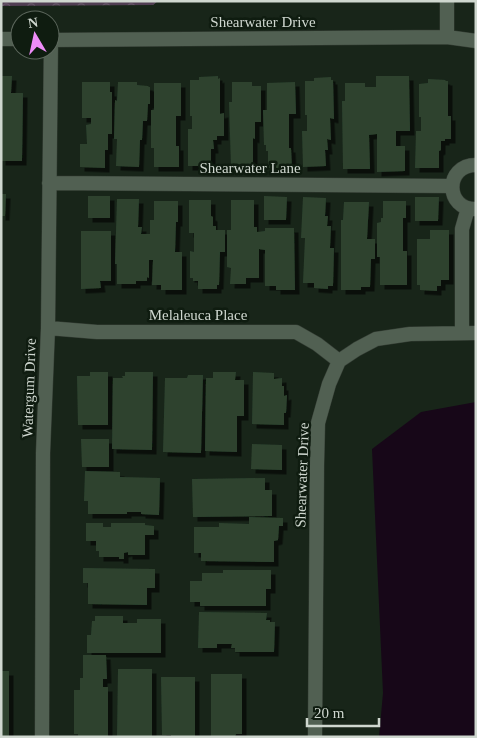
<svg xmlns="http://www.w3.org/2000/svg" width="477" height="738" viewBox="0 0 477 738" font-family="'Times New Roman',serif">
<defs>
<pattern id="forest-crowns" width="20" height="18" patternUnits="userSpaceOnUse" patternTransform="scale(1.25)"><rect width="20" height="18" fill="#513e53"/><path d="M2 6a3 3 0 1 1 6 0M12 15a3 3 0 1 1 6 0" fill="none" stroke="#69596b"/></pattern>
<filter id="shadow"><feDropShadow dx="4.5" dy="4.5" stdDeviation="0" flood-color="#0009"/></filter>
</defs>
<rect width="100%" height="100%" fill="#182519"/>
<path fill="url(#forest-crowns)" d="M1 1H158L153 5 1 6Z"/>
<path fill="#170718" d="M476 402V737H379L383 693 372 449 421 412Z"/>
<path fill="#2d432f" filter="url(#shadow)" d="M1 76H12L11 93H23L22 161H1Z
M218 76V79L220 78V114L224 113V136H217V140H213L214 149H211V166H188V129H192V116H190V80H199V77Z
M376 76H409L410 131H396V146H405V171L377 172V134L369 135 370 169H343L342 101H345V83H365V87H376Z
M331 77V80H333L334 119 330 118 331 140 327 139 328 150H325L326 166 303 167 302 131H307V115H305V81H314V78Z
M428 79 446 80 445 81H448V116H451V139H445V141H441V150L439 151V168H415L416 131H421V117H419V84L428 83Z
M82 82H110V92H112V134H108V150H105V168L80 167V144H87L86 125 91 124V118H82Z
M118 82H137V85L148 86 149 87H150V104H148L147 121H143L142 140H140L139 167 116 166 117 139H114L115 100 117 101Z
M232 82H252V86H261V122H255V139L253 138V167H231L229 102H232Z
M295 82 296 114H289V148H291L292 168H268V151H266V145H264L263 110H267V83Z
M154 83H181V116H176V146H179V167H154V148H151V110H154Z
M1 194H6L5 216H1Z
M88 196H110V218H88Z
M264 196 287 197 286 220H264Z
M303 197 326 198 325 216H328L327 226H331L330 248H334L333 286H328V289L314 288V283H303L305 238H301Z
M415 197H439L438 221H415Z
M117 199H139L138 227H142L141 234H150V220H154V201H178V222H176L175 252H182V290H161V285H152L153 260H149V278L147 277V281H136V284H117V264H115Z
M189 200H211V216L213 217V226H216V230H225V252H220L219 285H217V289H198V281H193V278H190V251L194 252V233H189Z
M231 200H254V227H257V232L265 231V228H294L295 290H276V286H265V250L259 249V278H246V284H230L231 268 227 267V230H231Z
M383 201H406V218H403V251H407V285H380V257H377V223L381 222V218H383Z
M344 202H369L367 239H375V259H371L370 287H361V290H341V220H343Z
M430 230H449V280H441V286H437V291L420 290V285H417V239H430Z
M81 231H111V281H100L101 288 81 289Z
M90 372H108V425H78L77 376H90Z
M125 372H153L152 450 112 449 113 378H123L122 376H125Z
M213 372H236L235 380H244V416H237V452L205 451 206 378H213Z
M253 372 274 373V379L282 378V386H284V396L287 395 286 413H284V425L252 424Z
M188 375H203L201 453 163 452 165 378H187Z
M81 439H109V467H82Z
M252 444 282 445V470L251 469Z
M85 471 120 472V477L160 478 159 515 141 514V512H127V514H88V501H84Z
M265 478V490H272V516L193 517 192 479Z
M249 517 283 518V526H279L278 540 274 541V562L201 561V553H194V527H219V523L249 524Z
M86 523H103V527H111V523H145V525L154 526V535H145V555H128V552L124 553V559H119V557H99V551H96V541H86Z
M83 568 155 569V588H147V605L88 604V583H83Z
M223 570H271V589H266V606H200V602H190V581H202V573H223Z
M199 612 267 613 266 620H270V622H275L274 652H235V648H231L232 644H217V648H198Z
M95 616H123V623H137V619H161V653H87V635H91L92 621H95Z
M83 655H106L107 679H103V687H108V737H78V734H74V690H80V678H83Z
M118 669H152V737L117 736Z
M1 671H9V737H1Z
M211 674H242V734H236L235 737H211Z
M161 677H195V737H171V735H162Z"/>
<g fill="none" stroke-linecap="round" stroke-linejoin="round">
<defs>
<path id="minor" d="M447 1V37
M1 39H20
M50 40 447 37 476 41
M476 165C444 165 445 210 476 209
M49 183 451 186
M48 328 97 332H296L317 344 339 361
M462 333V229L468 208
M42 737 43 453 48 328 51 40
M315 737 317 465 318 423 329 384 339 361 357 349 376 339 410 334 476 333"/>
</defs>
<use href="#minor" stroke="#353e35" stroke-width="15"/>
<use href="#minor" stroke="#516052" stroke-width="14"/>
</g>
<g text-anchor="middle" stroke-width="5" stroke-linejoin="round" paint-order="stroke">
<g font-size="15" fill="#cfd7cf" stroke="#0f1c10">
<text x="263" y="27">Shearwater Drive</text>
<text x="250" y="173">Shearwater Lane</text>
<text x="198" y="320">Melaleuca Place</text>
<text transform="translate(29 388) rotate(-88)" y="5">Watergum Drive</text>
<text transform="translate(302 475) rotate(-88)" y="5">Shearwater Drive</text>
</g>
</g>
<rect width="477" height="738" fill="none" stroke="#cfd7cf" stroke-width="5"/>
<g transform="translate(35 35) rotate(351)"><circle r="24" fill="#0f1c10" stroke="#5c675c"/>
<path d="M0-4L9 19L0 12L-9 19Z" fill="#ee8cf8"/>
<text y="-8" font-size="14" font-weight="bold" text-anchor="middle" fill="#cfd7cf">N</text>
</g>
<path d="M307 718v8h72v-8" fill="none" stroke="#cfd7cf" stroke-width="2.5"/>
<text x="314" y="718" font-size="15" fill="#cfd7cf" stroke="#0f1c10" stroke-width="4" paint-order="stroke">20 m</text>
</svg>
